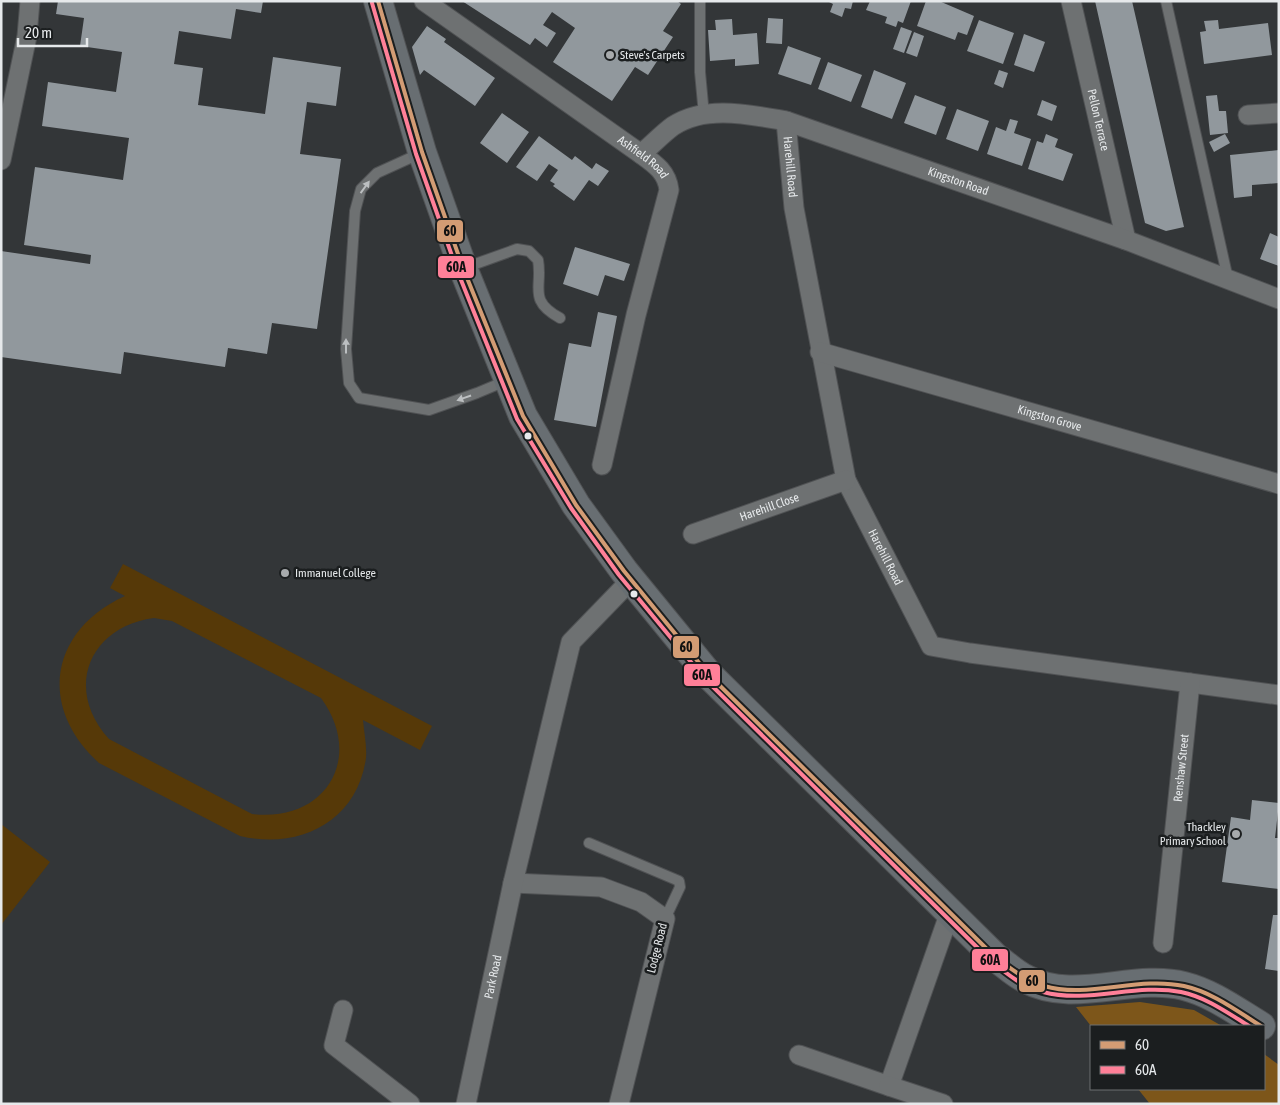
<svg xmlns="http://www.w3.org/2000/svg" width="1280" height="1105" viewBox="0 0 1280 1105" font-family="'Asap Condensed',sans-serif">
<rect width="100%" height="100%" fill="#333638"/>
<path fill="#563908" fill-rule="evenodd" d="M123 564 432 726 420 750 363 720C364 733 367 745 366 758 357 822 299 850 240 836L99 763C37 707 50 630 125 596L110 588ZM154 618 172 621 321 698C365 758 325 823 252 814L109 739C64 690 88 627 154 618Z
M1 824 50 862 1 925Z"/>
<path fill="#7d561a" d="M1140 1002 1194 1010 1222 1026H1091L1076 1007Z
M1264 1054 1279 1065V1104H1150L1138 1089H1264Z"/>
<path fill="#91989d" d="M58 1H263L261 13 236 9 231 39 179 31 174 64 203 68 198 105 265 114 273 57 341 67 336 106 307 102 300 154 341 159 317 329 272 323 267 354 228 348 225 367 124 352 121 374 1 357V251L90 264 91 255 24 245 35 167 123 180 129 138 42 126 48 82 116 92 122 52 80 46 84 18 56 14Z
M462 1H677L681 4 663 31 673 37 648 75 635 67 612 101 553 62 575 28 552 12 543 25 556 33 547 47 535 38 530 45Z
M827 1H853L851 9 845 8 842 17 830 12 833 4Z
M870 1H911L903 23 898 21 896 27 885 23 887 17 866 10Z
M926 1H939L974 16 967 35 958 32 955 40 917 26Z
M1095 1H1132L1184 227 1166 231 1145 223Z
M768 18 783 19 782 44 766 43Z
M732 19 733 35 757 33 759 64 735 66V59L710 61 708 30H716L715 20Z
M979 20 1014 33 1003 64 967 51Z
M1218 20 1219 29 1268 23 1272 55 1204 64 1200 32 1206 31 1204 21Z
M427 26 446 39 444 42 495 78 475 106 424 70 420 75 412 47Z
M901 27 912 31 904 53 893 49Z
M914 32 924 36 917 57 906 53Z
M1024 34 1045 42 1034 72 1014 65Z
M788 46 821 58 811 85 778 74Z
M828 62 862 75 851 102 818 89Z
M874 70 906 83 892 119 861 107Z
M999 70 1008 73 1003 88 994 84Z
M915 95 946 107 936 135 904 123Z
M1217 95 1219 111H1226L1228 133 1210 135 1206 96Z
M1042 100 1057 106 1052 121 1037 115Z
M957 109 989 121 978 151 946 139Z
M502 113 529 132 507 163 480 143Z
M1010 119 1018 121 1014 133 1031 139 1022 166 987 154 996 127 1006 131Z
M1046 134 1058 139 1055 147 1073 154 1063 181 1028 169 1037 141 1043 143Z
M1225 134 1230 143 1214 152 1209 142Z
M539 136 572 160 575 156 592 169 596 163 609 171 598 186 589 180 574 201 553 186 555 184 550 181 558 170 549 164 537 181 516 167Z
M1279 150V183L1252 185V196L1234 198 1230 155Z
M1270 233 1279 237V266L1260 259Z
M575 247 630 264 624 281 605 275 598 296 563 284Z
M598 312 617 316 596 427 554 420 569 343 591 347Z
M1252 800 1279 803 1275 838H1279V889L1222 882 1231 817 1250 820Z
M1273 915H1279V971L1265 969Z"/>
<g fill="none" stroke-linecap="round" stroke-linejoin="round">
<defs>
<path id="lane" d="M700 1V72L704 115
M1166 1 1228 279
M421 153 377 173 361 189 355 211 346 349 349 383 359 398 429 410 477 393 508 380
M464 268 517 249 529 251 538 260C543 287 527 300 560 318
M589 843 679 881 680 887 665 919"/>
<g id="street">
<path id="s1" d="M424 1 641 154C655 164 667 172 669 190L636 315 602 465"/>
<path id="s2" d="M1071 1 1126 240"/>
<path d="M1248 115 1279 113"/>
<path id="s3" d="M786 121 794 208 846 480 931 646 970 653 1279 695"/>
<path id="s4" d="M641 154C652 145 662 134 673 126 706 104 751 115 786 121L1126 240 1279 299"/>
<path d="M1 160 27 36 30 1"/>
<path id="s5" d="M820 352 1279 484"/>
<path id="s6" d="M693 534 846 480"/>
<path d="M513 883 601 887 641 902 665 919 619 1104"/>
<path id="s7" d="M1163 943 1190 683"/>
<path d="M343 1010 334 1045 410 1104"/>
<path d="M799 1055 889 1086 950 912"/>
<path d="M889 1086 943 1104"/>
<path id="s8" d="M466 1104 513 883 571 642 631 580"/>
</g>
<path id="primary" d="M378 1 422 152 463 268 523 416 576 505 624 571 709 675 995 957C1005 964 1015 974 1026 979 1074 1005 1133 973 1184 986 1212 993 1236 1011 1261 1026"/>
</defs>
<use href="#lane" stroke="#505254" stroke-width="12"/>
<use href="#street" stroke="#505254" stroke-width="21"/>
<use href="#primary" stroke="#505254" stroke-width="30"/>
<use href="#lane" stroke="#6e7172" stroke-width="10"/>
<use href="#street" stroke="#6e7172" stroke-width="19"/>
<use href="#primary" stroke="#686e72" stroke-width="28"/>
<defs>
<path id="bus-1" d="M378 1 422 152 463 268 523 416 576 505 624 571 709 675 995 957C1011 969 1025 980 1044 986 1089 999 1137 976 1184 986 1212 992 1237 1011 1261 1026"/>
<path id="bus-2" d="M372 3 416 154 457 270 517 419 571 508 619 575 705 679 991 961C1007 974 1023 987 1043 992 1089 1004 1135 983 1181 992 1206 997 1228 1013 1249 1026"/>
</defs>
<use href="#bus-1" stroke="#1b1e1f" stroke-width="8"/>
<use href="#bus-2" stroke="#1b1e1f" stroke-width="8"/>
<use href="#bus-1" stroke="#d39c74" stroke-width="4"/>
<use href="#bus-2" stroke="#ff8098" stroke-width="4"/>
</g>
<defs><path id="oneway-solid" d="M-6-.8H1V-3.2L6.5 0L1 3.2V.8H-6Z" transform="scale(1.25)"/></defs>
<g fill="#bcbfc1">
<use href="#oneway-solid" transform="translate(365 187) rotate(-54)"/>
<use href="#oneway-solid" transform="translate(346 346) rotate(-90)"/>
<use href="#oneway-solid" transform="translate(464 398) rotate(161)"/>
</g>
<g fill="#a7aaac" stroke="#1b1e1f" stroke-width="2">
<circle cx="610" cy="55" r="5"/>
<circle cx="285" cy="573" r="5"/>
<circle cx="1236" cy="834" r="5"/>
</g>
<g fill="#e6e9eb" stroke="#1b1e1f" stroke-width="2">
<circle cx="528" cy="436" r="4.5"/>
<circle cx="634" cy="594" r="4.5"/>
</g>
<g text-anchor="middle" stroke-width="5" stroke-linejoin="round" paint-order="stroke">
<g font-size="12" fill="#e6e9eb" stroke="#1b1e1f" text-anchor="start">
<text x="620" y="59">Steve's Carpets</text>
<text x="295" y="577">Immanuel College</text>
<text x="1226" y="831" text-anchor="end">Thackley<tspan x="1226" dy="14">Primary School</tspan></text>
</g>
<g font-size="12" fill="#e6e9eb" stroke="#1b1e1f">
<text dy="4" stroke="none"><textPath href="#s2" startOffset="122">Pellon Terrace</textPath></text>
<text dy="4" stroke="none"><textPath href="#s1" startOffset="269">Ashfield Road</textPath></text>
<text dy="4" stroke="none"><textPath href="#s3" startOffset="46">Harehill Road</textPath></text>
<text dy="4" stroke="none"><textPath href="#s4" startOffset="341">Kingston Road</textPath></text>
<text dy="4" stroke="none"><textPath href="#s5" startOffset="239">Kingston Grove</textPath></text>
<text dy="4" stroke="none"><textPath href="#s6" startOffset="81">Harehill Close</textPath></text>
<text dy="4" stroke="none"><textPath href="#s3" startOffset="451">Harehill Road</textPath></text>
<text dy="4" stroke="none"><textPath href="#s7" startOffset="176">Renshaw Street</textPath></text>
<text transform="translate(657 948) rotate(-76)" y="4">Lodge Road</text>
<text dy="4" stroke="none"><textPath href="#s8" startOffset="130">Park Road</textPath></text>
</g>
</g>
<g stroke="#1b1e1f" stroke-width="2">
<rect x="436" y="219" width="28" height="24" rx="5" fill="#d39c74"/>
<rect x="437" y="255" width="38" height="24" rx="5" fill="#ff8098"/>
<rect x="672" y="635" width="28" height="24" rx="5" fill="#d39c74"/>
<rect x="683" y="663" width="38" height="24" rx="5" fill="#ff8098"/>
<rect x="971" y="948" width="38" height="24" rx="5" fill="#ff8098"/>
<rect x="1018" y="969" width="28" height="24" rx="5" fill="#d39c74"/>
</g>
<g font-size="14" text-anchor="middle" font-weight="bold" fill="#111">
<text x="450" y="236">60</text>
<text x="456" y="272">60A</text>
<text x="686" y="652">60</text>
<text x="702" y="680">60A</text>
<text x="990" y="965">60A</text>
<text x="1032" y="986">60</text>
</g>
<rect width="1280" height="1105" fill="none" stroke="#e6e9eb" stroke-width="5"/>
<rect x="1090" y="1025" width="175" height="65" fill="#1b1e1f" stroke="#6c6f71"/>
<rect x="1100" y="1041" width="25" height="8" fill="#d39c74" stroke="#6c6f71"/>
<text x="1135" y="1050" font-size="15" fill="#e6e9eb">60</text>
<rect x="1100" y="1066" width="25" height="8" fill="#ff8098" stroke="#6c6f71"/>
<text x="1135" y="1075" font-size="15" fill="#e6e9eb">60A</text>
<path d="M18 38v8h69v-8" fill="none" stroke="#e6e9eb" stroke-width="2.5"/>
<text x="25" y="38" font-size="15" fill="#e6e9eb" stroke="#1b1e1f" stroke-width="4" paint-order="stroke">20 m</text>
</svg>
